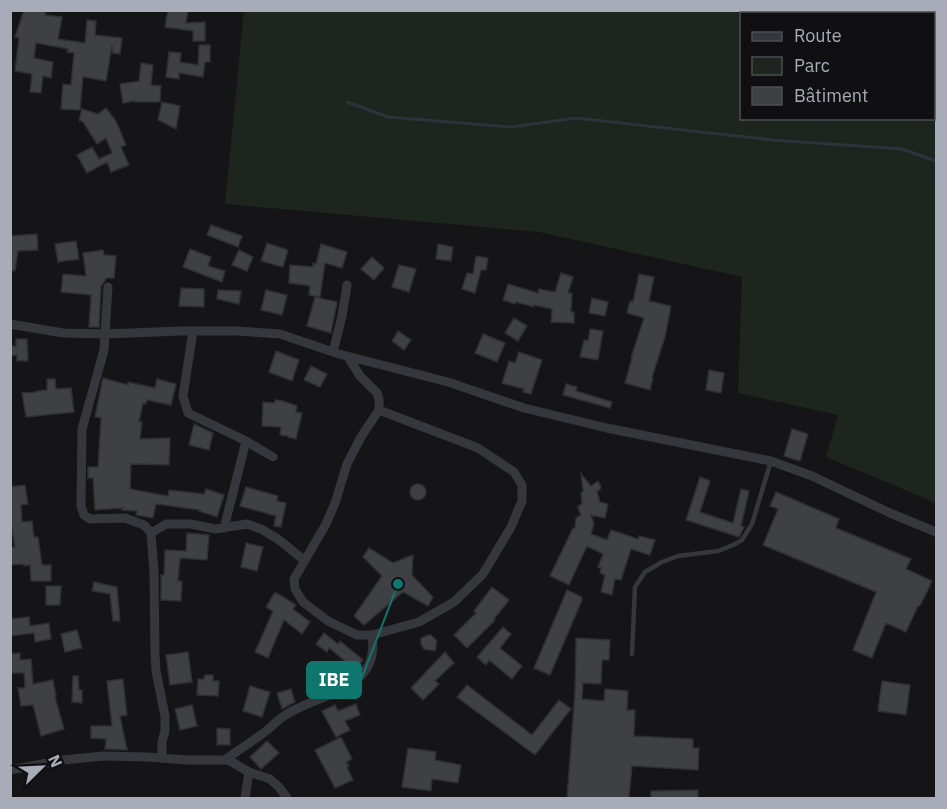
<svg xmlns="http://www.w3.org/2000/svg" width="947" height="809" viewBox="0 0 947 809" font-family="'IBM Plex Sans',sans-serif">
<rect width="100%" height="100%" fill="#151517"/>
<path fill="#1d251e" d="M244 10 772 11 771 13 742 14V118H934V82L936 83V503L826 457 838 415 738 393 742 277 539 232 225 204Z"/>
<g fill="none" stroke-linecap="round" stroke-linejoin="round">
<path stroke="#2b343b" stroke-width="3" d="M347 102 388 117 511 127 576 118 772 140 902 149 936 161"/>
</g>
<path fill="#3f4044" stroke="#2f2f33" stroke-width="1.5" d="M24 10H39L46 13 45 15 62 17 58 39 85 43 87 20 96 21 95 35 122 38 120 54 113 53 112 46 106 81 83 77 80 110 61 109 63 84 71 85 74 53 67 52 68 49 36 43 34 58 53 62 51 78 43 76 41 93 30 92 32 74 15 71 19 38 15 37Z
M168 10H188L186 23 205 22V41H193V31L165 27Z
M199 45H210V62H205L203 77 179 73V79L166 77 169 52 181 53 180 62 198 65Z
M141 63 153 65 151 85 161 86 160 102H135V101L123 103 120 84 139 81Z
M162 102 180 106 176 129 158 120Z
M106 108 116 121 126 145 121 147 129 165 111 172 107 162 87 173 77 155 92 147 99 159 112 153 106 138 97 144 83 122 79 120 82 109 98 114Z
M211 225 242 236 238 247 207 235Z
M37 234 38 250 18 251 15 271 10 270V236Z
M76 241 79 259 58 262 55 244Z
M267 243 288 250 283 267 261 261Z
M321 244 347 252 342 268 325 263 320 297 309 295 310 286 289 283 290 265 313 267V263L316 264Z
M438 244 453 247 451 261 436 259Z
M190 249 211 257 208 266 225 271 222 282 183 267Z
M103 250 104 255 116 256 114 278H106L105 281 101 286 99 327H89L91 295 61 292 63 274 86 276 83 253Z
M239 250 253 257 247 271 232 265Z
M476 256 488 258 486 270H481L475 293 462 289 467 273 473 274Z
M372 257 384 268 374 280 361 269Z
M399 265 416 269 409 292 392 287Z
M561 273 573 277 568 293H572L571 312H574V323L551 322 552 309 534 305V307L516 302 515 304 503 300 508 284 538 293 539 289 555 292Z
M639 274 654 277 649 301 671 306 665 337 652 377 653 378 650 390 625 383 632 358H631L644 318 627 313 630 301 633 302Z
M181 288 204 289V307L179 306Z
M218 290 241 291 239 304 217 299Z
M266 290 287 295 282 315 261 310Z
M315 297 337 302 331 333 307 326Z
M592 298 608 302 605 316 589 313Z
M514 318 527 326 518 341 505 333Z
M590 329 603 331 598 360 580 357 584 340 588 341Z
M398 331 411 340 404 350 392 341Z
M483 334 505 343 497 362 475 353Z
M16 339H27L28 361H17V355L10 356V346H16Z
M276 351 299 360 292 381 269 372Z
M519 352 542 360 531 394 523 392 524 389 502 383 509 361 515 363Z
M311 366 327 374 320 387 304 380Z
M709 370 724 373 721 393 706 390Z
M103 378 128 385V382L155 388 157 379 176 384 171 405 147 400 146 404 143 403 139 422H142L140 439 170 438 169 465 131 464 130 489 168 496 169 490 204 494 206 489 224 495 217 517 199 511 200 510 156 504 153 518 136 515 137 511 122 510 123 508 95 510 93 478H88V467H98L101 418 95 417Z
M47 379H55L56 389 71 388 74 412 26 417 22 393 37 392V391L47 390Z
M566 384 577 387 576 391 612 402 610 408 563 395Z
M275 400 283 401 297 406 296 412 302 413 296 439 288 437V436L280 435 281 427 262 426 263 402 275 403Z
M194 424 213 433 209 450 189 445Z
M792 429 808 434 800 461 784 456Z
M581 474 591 486 598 481 601 487 600 490 597 491 600 502 608 504 605 518 591 515 594 524 591 534 607 540 611 530 638 539 639 536 655 540 650 555 631 549 621 580 615 579 612 595 601 592 605 575 600 573 601 568 598 567 603 554 587 546 569 585 550 576 573 528H575L576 518 581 515 578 508V506L582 504 581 493 583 491Z
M700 477 710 481 700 512 733 523 741 489 749 491 741 526 744 527 739 537 686 520Z
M410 492a8 8 0 1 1 16 0a8 8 0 1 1-16 0Z
M25 485 28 504 21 505 22 522 32 521 34 537H38L42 565H51V581H31L30 565 24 566V564L10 565V547H15L10 519V487Z
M246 487 278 496 277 501 286 503 281 527 274 526 276 516 240 506Z
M776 492 839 519 836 528 911 559 906 569 932 581 920 606H918L906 632 886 623 872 658 853 650 876 592 763 545 778 509 770 506Z
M187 533 209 535 207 560 180 558 178 581H182L181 601 161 600V575H164L165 550 186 551Z
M246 543 263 547 257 571 241 567Z
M369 548 393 563 413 555 412 575 433 597 428 606 403 592 364 625 354 616 382 576 363 557Z
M94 582 117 587 120 621H113L110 594 92 591Z
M46 586H61L60 605H46Z
M492 587 509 600 494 619 495 620 467 648 454 635 476 613 474 611Z
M567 590 582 597V600L550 675 534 668Z
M275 592 296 605 293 609 310 622 302 634 284 620 268 658 255 652 273 611 266 607Z
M29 617 30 626 49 623 51 639 35 642 34 633 10 636V619Z
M503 627 511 634 500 648 522 666 512 679 489 660 486 665 477 657Z
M77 630 82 648 65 652 61 634Z
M324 633 338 644 340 641 363 660 356 670 329 648 327 652 316 644Z
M428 635H431L437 641 435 651 424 649 421 644V638Z
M576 638 610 640 609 660H602L601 684 583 683 582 699 604 701 605 689 628 691 627 710H635L634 736 693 739V748H699L698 770 632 766 629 798H567L575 692Z
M188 652 192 682 170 685 166 655Z
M445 652 454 663 435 681 439 684 423 700 411 688Z
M20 653V660L31 659 33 684 53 680 56 696 55 697 64 729 41 736 33 705 21 706 18 688H25L24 673H10V654Z
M205 675H213V681H219L218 696 197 695 198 679H204Z
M73 676H78L79 690H82V703L72 702Z
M123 679 127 715 120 716 127 750 105 749 106 739 91 738V726H112L107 681Z
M882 681 910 685 906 715 878 711Z
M467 685 532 735 559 700 571 709 535 755 457 697Z
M250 686 270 692 262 717 243 711Z
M291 689 295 702 282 709 277 693Z
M356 704 360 715 345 721 350 730 336 737 322 711 335 705 338 711Z
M192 705 197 726 180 730 175 709Z
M217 728 230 729V745H217Z
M341 737 352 759 346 762 349 766 347 767 353 780 335 788 315 750Z
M267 741 279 753 261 769 250 757Z
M408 748 436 752 435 760 461 765 458 783 432 779 431 791 402 787Z
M698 790V798H651V791Z"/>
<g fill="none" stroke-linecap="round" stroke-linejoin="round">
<path stroke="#36373c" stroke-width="4.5" d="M632 654 635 587 645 572 662 562 678 556 718 551 733 545 742 540 752 524 771 461"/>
<path stroke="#36373c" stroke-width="9" d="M909 14 910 10
M108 287 104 350 82 429 81 506 84 515 90 519 125 518 144 525 151 533 154 572 155 655 156 671 165 716V731L162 742V758
M10 324 63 333 105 334 181 331H238L280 334 339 354 448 382 524 408 607 428 771 461 812 476 890 513 936 532
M193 331 183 396 188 413 246 441 273 457
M333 352 342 316 347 285
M348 357 360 376 377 393 379 399V410L361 437 347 464 335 503 326 524 294 579 295 589 303 602 328 621 357 635H372L419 622 454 602 483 574 511 527 522 501V485L514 472 478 448 379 410
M224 528 246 441
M151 533 166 524H191L215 529 247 524 261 529 278 539 305 561
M225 760C238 750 253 741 266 731 272 726 278 720 284 716 317 693 381 692 372 635
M10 770 63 760 103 756 146 757 187 760H225L232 762 249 772 270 779 279 787 287 798
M245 798 249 772"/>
</g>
<path fill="none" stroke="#0f766e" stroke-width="2" d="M398 584L361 680"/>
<circle fill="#0f766e" stroke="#101012" stroke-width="2" cx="398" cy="584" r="6"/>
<rect fill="#0f766e" stroke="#0f766e" stroke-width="2" x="307" y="662" width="54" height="36" rx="6"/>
<g font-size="18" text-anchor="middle" font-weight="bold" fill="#fff">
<text x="334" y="686">IBE</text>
</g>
<rect width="947" height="809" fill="none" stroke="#a7acb8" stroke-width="24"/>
<rect x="740" y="12" width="195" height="108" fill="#101012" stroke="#4c4e54" stroke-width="1.5"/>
<rect x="752" y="32" width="30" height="9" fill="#36373c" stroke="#4c4e54" stroke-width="1.5"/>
<text x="794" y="42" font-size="18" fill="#a7acb8">Route</text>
<rect x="752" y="57" width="30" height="18" fill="#1d251e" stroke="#4c4e54" stroke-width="1.5"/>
<text x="794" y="72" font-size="18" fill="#a7acb8">Parc</text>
<rect x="752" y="87" width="30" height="18" fill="#3f4044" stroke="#4c4e54" stroke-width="1.5"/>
<text x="794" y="102" font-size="18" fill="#a7acb8">Bâtiment</text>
<g transform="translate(42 767) rotate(66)" stroke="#101012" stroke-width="4.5" paint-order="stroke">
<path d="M0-4.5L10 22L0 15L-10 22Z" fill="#a7acb8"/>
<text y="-9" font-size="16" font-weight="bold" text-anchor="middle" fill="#a7acb8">N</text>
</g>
</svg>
